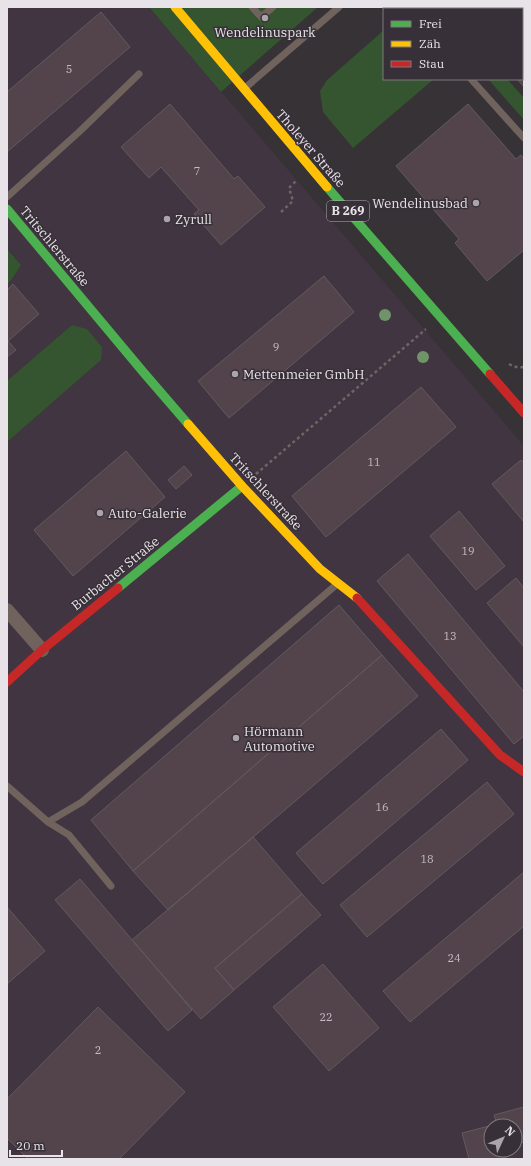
<svg xmlns="http://www.w3.org/2000/svg" width="531" height="1166" viewBox="0 0 531 1166" font-family="'IBM Plex Serif',serif">
<rect width="100%" height="100%" fill="#363236"/>
<path fill="#403540" fill-rule="evenodd" d="M7 7H149L524 446V1159H7ZM491 1126H515V1150H491Z"/>
<path fill="#34552f" d="M149 7H318L221 92Z
M384 30V79H434L353 148 323 112 320 91 327 80Z
M488 79H507L524 98V120Z
M7 249 21 265 12 279 7 284Z
M72 325 87 329 102 347 101 360 7 442V381Z"/>
<path fill="#53444c" stroke="#605b5e" d="M101 12 130 47 7 152V92Z
M522 39 524 41V87L517 79H522Z
M170 104 234 179 238 176 265 207 221 245 194 214 199 210 161 167 149 178 121 147Z
M468 104 516 159 521 155 524 159V250L487 281 455 243 459 239 396 166Z
M324 276 354 312 229 418 198 381Z
M13 284 39 314 8 341 16 350 7 357V290Z
M421 387 456 427 326 537 292 496Z
M126 451 165 497 73 576 34 530Z
M521 460 524 463V522L492 484Z
M184 466 192 475 176 489 168 480Z
M459 511 505 566 476 590 430 536Z
M408 554 524 692V736L514 744 377 581Z
M516 578 524 588V647L487 603Z
M339 605 382 655 133 871 91 820Z
M382 655 418 696 168 910 133 871Z
M441 729 468 760 323 884 296 853Z
M487 782 514 814 367 937 340 905Z
M253 837 302 894 215 968 234 990 201 1019 132 940Z
M524 872V926L410 1022 383 991Z
M80 879 192 1010 168 1031 55 900Z
M302 894 321 915 234 990 215 968Z
M7 907 45 951 7 984Z
M323 964 379 1028 329 1071 273 1007Z
M98 1007 185 1092 119 1159H28L7 1138V1099Z
M524 1107V1142L515 1145V1126H491V1150H503L506 1159H469L462 1133 497 1124 494 1115Z"/>
<g fill="none" stroke-linecap="round" stroke-linejoin="round">
<path stroke="#706563" stroke-width="2.5" stroke-dasharray="3 3" stroke-linecap="butt" d="M281 212 293 201 289 188 297 180
M509 364C514 367 519 368 524 367
M256 474 426 329"/>
<path stroke="#70625c" stroke-width="7" d="M252 7 261 17 273 7
M411 7 413 9
M471 79 524 138
M245 88 339 7
M7 197 79 132 139 74
M7 786 48 822 69 835 111 886
M48 822 82 802 336 585"/>
<path stroke="#70625c" stroke-width="14" d="M7 610 42 650"/>
<path stroke="#4caf50" stroke-width="9" d="M327 187 490 374
M7 209 144 373 188 424
M118 588 242 486"/>
<path stroke="#ffc107" stroke-width="9" d="M175 7 327 187
M188 424 242 486 320 569 357 598"/>
<path stroke="#c62828" stroke-width="9" d="M490 374 524 413
M357 598 500 755 524 772
M7 682 42 650 118 588"/>
</g>
<g fill="#70936a">
<circle cx="385" cy="315" r="6"/>
<circle cx="423" cy="357" r="6"/>
</g>
<g fill="#aaa5aa" stroke="#383038" stroke-width="1.5">
<circle cx="265" cy="18" r="4"/>
<circle cx="476" cy="203" r="4"/>
<circle cx="167" cy="219" r="4"/>
<circle cx="235" cy="374" r="4"/>
<circle cx="100" cy="513" r="4"/>
<circle cx="236" cy="738" r="4"/>
</g>
<g text-anchor="middle" stroke-width="3" stroke-linejoin="round" paint-order="stroke">
<g font-size="11" fill="#c3bbc1">
<text x="69" y="73">5</text>
<text x="197" y="175">7</text>
<text x="276" y="351">9</text>
<text x="374" y="466">11</text>
<text x="468" y="555">19</text>
<text x="450" y="640">13</text>
<text x="382" y="811">16</text>
<text x="427" y="863">18</text>
<text x="454" y="962">24</text>
<text x="326" y="1021">22</text>
<text x="98" y="1054">2</text>
</g>
<rect fill="#383038" stroke="#b3adb3" stroke-width="1" x="327" y="201" width="42" height="20" rx="3"/>
<g font-size="12" font-weight="bold" fill="#e8e3e8">
<text x="348" y="215">B 269</text>
</g>
<g font-size="13" fill="#e8e3e8" stroke="#383038" text-anchor="start">
<text x="265" y="37" text-anchor="middle">Wendelinuspark</text>
<text x="468" y="208" text-anchor="end">Wendelinusbad</text>
<text x="175" y="224">Zyrull</text>
<text x="243" y="379">Mettenmeier GmbH</text>
<text x="108" y="518">Auto-Galerie</text>
<text x="244" y="736">Hörmann<tspan x="244" dy="15">Automotive</tspan></text>
</g>
<g font-size="13" fill="#e8e3e8" stroke="#383038">
<text transform="translate(311 148) rotate(49)" y="5">Tholeyer Straße</text>
<text transform="translate(55 246) rotate(50)" y="5">Tritschlerstraße</text>
<text transform="translate(266 491) rotate(47)" y="5">Tritschlerstraße</text>
<text transform="translate(115 573) rotate(-39)" y="5">Burbacher Straße</text>
</g>
</g>
<rect width="531" height="1166" fill="none" stroke="#e8e3e8" stroke-width="16"/>
<rect x="383" y="8" width="140" height="72" fill="#383038" stroke="#7e787e"/>
<rect x="391" y="21" width="20" height="6" fill="#4caf50" stroke="#7e787e"/>
<text x="419" y="28" font-size="12" fill="#e8e3e8">Frei</text>
<rect x="391" y="41" width="20" height="6" fill="#ffc107" stroke="#7e787e"/>
<text x="419" y="48" font-size="12" fill="#e8e3e8">Zäh</text>
<rect x="391" y="61" width="20" height="6" fill="#c62828" stroke="#7e787e"/>
<text x="419" y="68" font-size="12" fill="#e8e3e8">Stau</text>
<g transform="translate(503 1138) rotate(46)"><circle r="19" fill="#383038" stroke="#7e787e"/>
<path d="M0-3L7 15L0 10L-7 15Z" fill="#aaa5aa"/>
<text y="-6" font-size="11" font-weight="bold" text-anchor="middle" fill="#e8e3e8">N</text>
</g>
<path d="M10 1150v6h52v-6" fill="none" stroke="#e8e3e8" stroke-width="2"/>
<text x="16" y="1150" font-size="12" fill="#e8e3e8" stroke="#383038" stroke-width="3" paint-order="stroke">20 m</text>
</svg>
